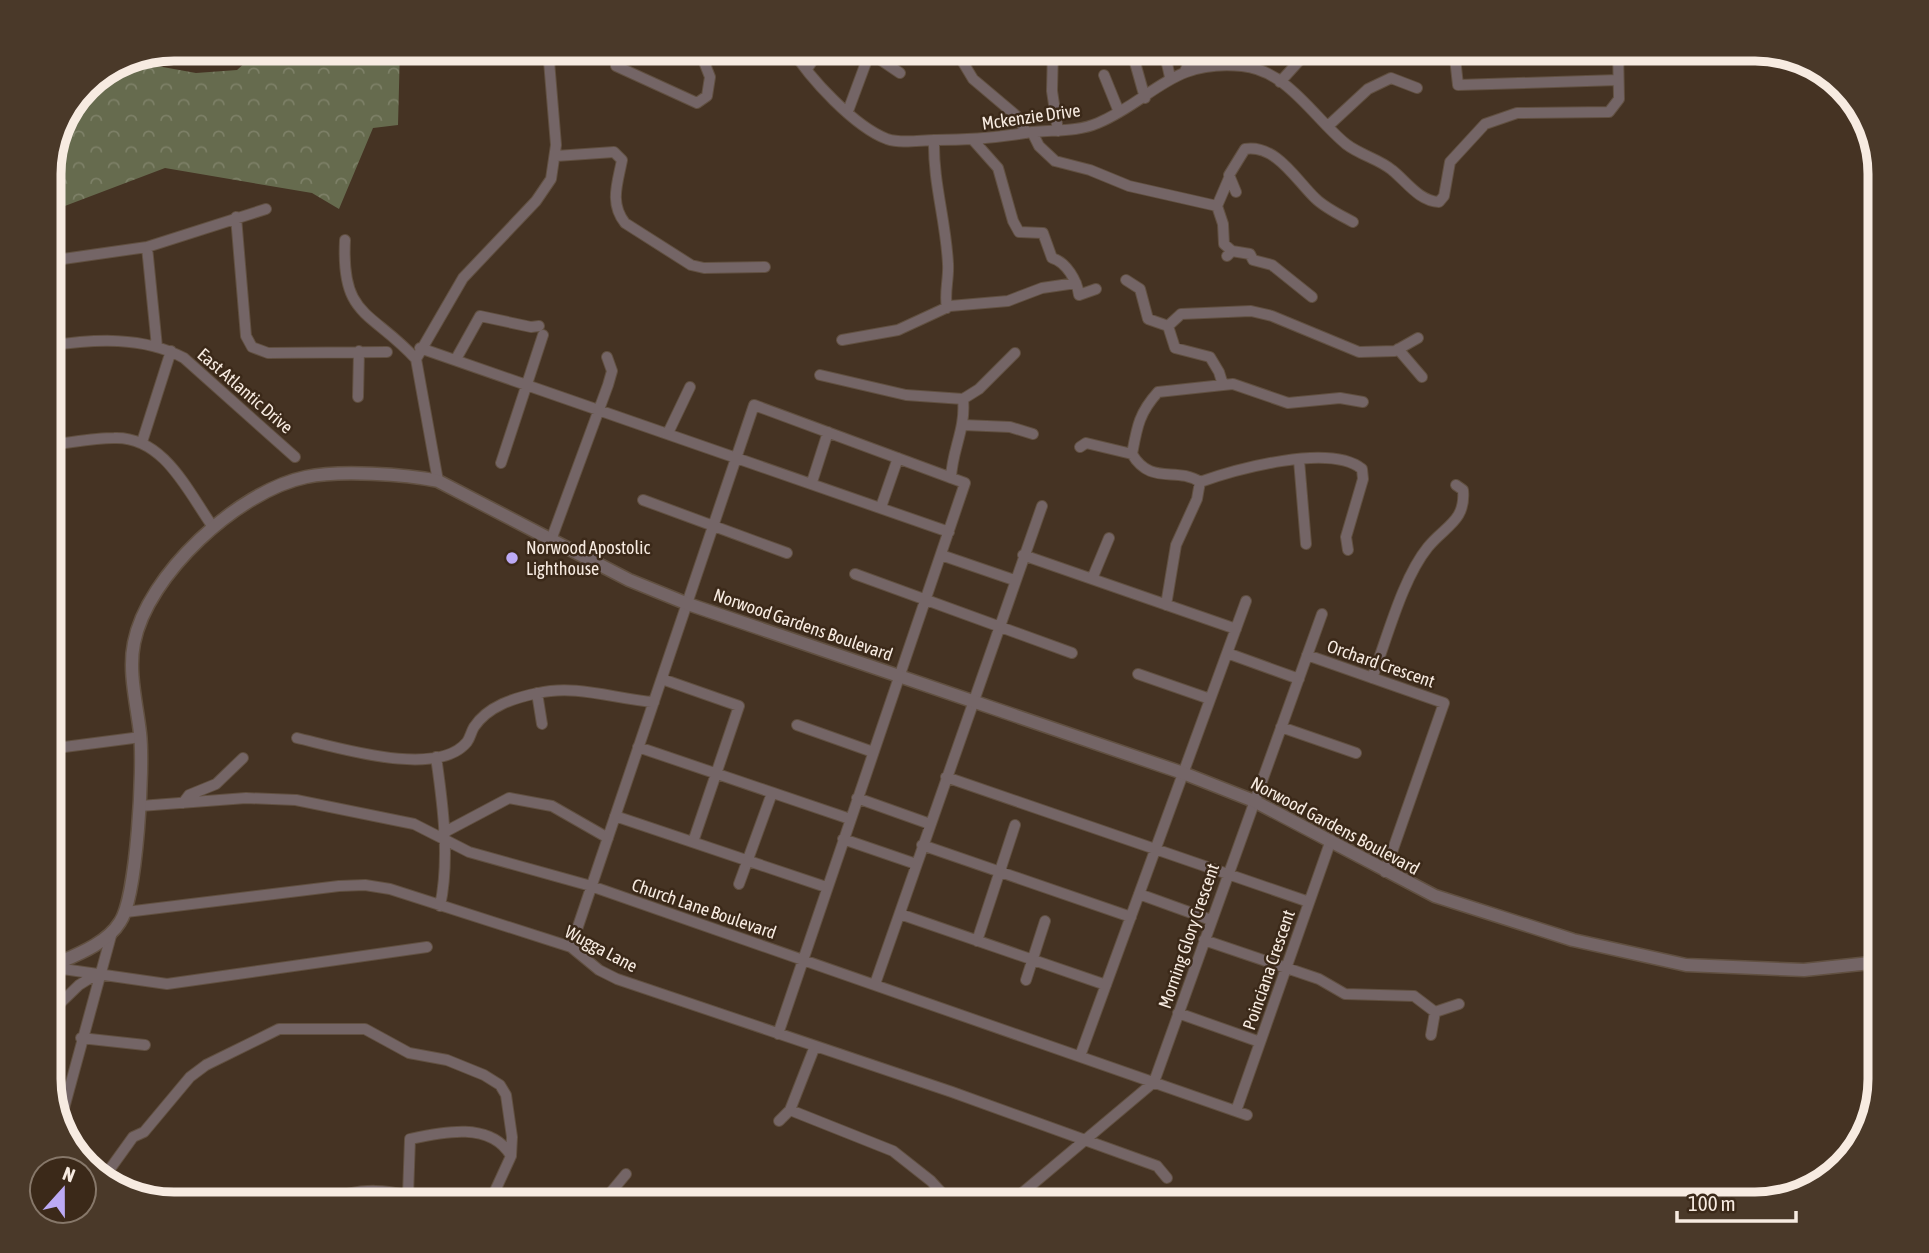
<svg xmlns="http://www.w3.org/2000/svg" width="1929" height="1253" viewBox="0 0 1929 1253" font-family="'Asap Condensed',sans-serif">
<defs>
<pattern id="forest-crowns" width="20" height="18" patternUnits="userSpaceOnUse" patternTransform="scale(1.75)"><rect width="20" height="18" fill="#666b4e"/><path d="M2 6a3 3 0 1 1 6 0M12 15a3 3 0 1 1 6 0" fill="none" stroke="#7d8067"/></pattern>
</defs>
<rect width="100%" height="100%" fill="#453323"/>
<path fill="url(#forest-crowns)" d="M260 49H400L398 125 373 128 339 209 312 193 165 168 49 212V167L86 85 124 60 196 73 237 70Z"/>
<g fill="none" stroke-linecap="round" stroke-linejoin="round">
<defs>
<path id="minor" d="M792 49C809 78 855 127 887 139 902 144 920 140 935 140 966 140 994 138 1025 133 1049 129 1075 133 1098 123 1154 99 1171 59 1242 66 1287 70 1314 118 1346 144 1360 155 1379 159 1392 170 1407 182 1419 201 1439 202L1444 196 1450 162 1485 124 1517 113 1609 112 1619 99 1618 49
M955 49 973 79 1019 118 1026 133
M1053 49 1052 91 1058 131
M1313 49H1322
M1454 49 1458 85 1618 80
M869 52 900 73
M1159 53 1165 55 1170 77
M1129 55 1134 59 1145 98
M616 66 697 103 707 96 710 77 699 49
M807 69 820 49
M1185 71 1197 49
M1104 75 1119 112
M1280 82 1310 49
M848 111 871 49
M1328 126 1368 89 1391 78 1417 88
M1032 132 1039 146 1055 161 1090 170 1129 186 1217 206
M934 140C933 183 946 221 948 264 949 279 944 293 947 308
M974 141 998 168 1013 221 1019 232 1043 233 1052 258C1066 262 1077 280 1079 295L1096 289
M556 156 614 152 622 160C618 182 609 203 625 223L691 265 704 268 765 267
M1229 178 1217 206 1223 224 1224 244 1232 251
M1236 192 1229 175 1245 149C1276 144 1296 180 1315 198 1325 208 1340 215 1353 222
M236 217 246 336 252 347 268 353 387 352
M345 240C341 318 371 310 416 359
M147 247 157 347
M1227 256 1232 251 1250 254 1253 260 1272 265 1312 297
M49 261 147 247 266 209
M1126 280 1140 289 1148 319 1168 326 1181 314 1251 311 1272 316 1359 352 1395 351 1418 338
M842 340 898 330 950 306 1008 301 1042 288 1076 283
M49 346C94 339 143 336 184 358L295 457
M420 348 949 532
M1398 349 1422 377
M456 359 480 316 531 327 539 326
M820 375 906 395 963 399C966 430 952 449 951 478
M1223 385 1233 384 1288 403 1340 398 1363 402
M358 397 359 351
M963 399 979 389 1015 353
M963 425 1010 427 1033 434
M668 433 690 387
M142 442 171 351
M49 445C70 443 92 438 114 438 164 436 188 492 213 527
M1080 447 1086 443 1132 454
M1299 460 1306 544
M501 463 543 335
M438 481 416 359 463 278 536 201 551 179 556 145 548 49
M812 482 828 432
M1200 482C1237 469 1330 443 1362 469L1363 479 1346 537 1348 550
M643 500 787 553
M881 507 898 458
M551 540 608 385 612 371 607 357
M49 545H55
M941 555 1014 580
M1023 555 1236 629
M855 574 1072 653
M1092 579 1109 538
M1166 605 1176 545 1197 499 1200 482C1176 466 1151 486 1132 454 1137 427 1139 413 1158 392L1223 385 1219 372 1210 357 1175 348 1168 326
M1227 653 1299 679
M1307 655 1444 703 1385 872
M1138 674 1210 699
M1372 678C1387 639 1402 579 1428 547 1445 526 1466 521 1463 490L1456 485
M662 679 739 706 693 842
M537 693 542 724
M797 725 873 752
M1281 727 1356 753
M297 738C336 747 437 779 467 742 470 738 471 732 474 727 488 706 514 698 538 693 576 684 615 699 654 702
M638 747 850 819
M49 749 141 737
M436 757C443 805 450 859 440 906
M946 777 1309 902
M857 798 930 824
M183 803 189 795 216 784 243 758
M140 806 246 798 296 800 414 824 469 852 591 886 1247 1115
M615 816 826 887
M443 833 509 798 552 806 608 838
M843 839 916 864
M922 845 1131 917
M739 884 772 793
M1139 894 1211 920
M126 912 339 886 365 885 390 889 571 947 599 970 617 979 952 1092 1157 1166 1167 1178
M900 914 1106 985
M1204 940 1319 979 1345 994 1414 996 1435 1012 1459 1004
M977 941 1015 825
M571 947 754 405 965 483 778 1034
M49 967 167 984 427 947
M1026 980 1045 921
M875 984 1042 506
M1178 1013 1260 1042
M49 1014 79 985 95 975
M1431 1035 1435 1012
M81 1038 145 1045
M1080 1056 1246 601
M790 1110 893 1151 931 1181 952 1204
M1236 1111 1331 840
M779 1121 790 1110 815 1046
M60 1123 112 932
M102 1180 133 1137 144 1132 190 1077 206 1065 279 1029H365L409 1053 447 1060 484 1075 500 1085 506 1095 512 1137 511 1156
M408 1195 410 1139C442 1132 491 1121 511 1156L489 1204
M313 1204C365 1185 386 1188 438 1204
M601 1204 626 1174
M1009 1204 1154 1082 1322 614"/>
<path id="tertiary" d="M49 967C73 956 106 945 120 922 137 897 144 766 140 733 137 705 128 672 134 643 147 575 238 491 306 477 339 470 405 474 438 481L629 580 688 604 1183 773 1254 801 1435 896 1573 940 1686 965 1804 970 1880 962"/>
</defs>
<use href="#minor" stroke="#615041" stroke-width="12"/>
<use href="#tertiary" stroke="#615041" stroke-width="15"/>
<use href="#minor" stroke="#746566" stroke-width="10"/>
<use href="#tertiary" stroke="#746566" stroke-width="12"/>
</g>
<circle fill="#bcaaf5" stroke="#3b2919" stroke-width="2.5" cx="512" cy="558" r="7"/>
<g text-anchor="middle" stroke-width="5" stroke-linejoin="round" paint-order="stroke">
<g font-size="18" fill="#f7ebe1" stroke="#3b2919">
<text transform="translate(1031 117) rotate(-8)" y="6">Mckenzie Drive</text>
<text transform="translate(245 391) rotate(41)" y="6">East Atlantic Drive</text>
<text transform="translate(803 625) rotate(19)" y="6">Norwood Gardens Boulevard</text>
<text transform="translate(1381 664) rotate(19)" y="6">Orchard Crescent</text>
<text transform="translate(1335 826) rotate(28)" y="6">Norwood Gardens Boulevard</text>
<text transform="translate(704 909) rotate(19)" y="6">Church Lane Boulevard</text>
<text transform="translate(1189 936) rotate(-71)" y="6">Morning Glory Crescent</text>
<text transform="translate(601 949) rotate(28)" y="6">Wugga Lane</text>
<text transform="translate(1269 970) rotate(-71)" y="6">Poinciana Crescent</text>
</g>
<g font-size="18" fill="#f7ebe1" stroke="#3b2919" text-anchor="start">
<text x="526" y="554">Norwood Apostolic<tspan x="526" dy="21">Lighthouse</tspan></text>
</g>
</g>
<path d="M0 0H1929V1253H0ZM174 61H1755A113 113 0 0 1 1868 174V1079A113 113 0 0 1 1755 1192H174A113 113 0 0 1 61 1079V174A113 113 0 0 1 174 61Z" fill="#4a3929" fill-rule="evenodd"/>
<path fill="none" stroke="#f7ebe1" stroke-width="9" d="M174 61H1755A113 113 0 0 1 1868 174V1079A113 113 0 0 1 1755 1192H174A113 113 0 0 1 61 1079V174A113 113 0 0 1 174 61Z"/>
<g transform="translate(63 1190) rotate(21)"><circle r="33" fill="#3b2919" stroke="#867769" stroke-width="2"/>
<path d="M0-5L12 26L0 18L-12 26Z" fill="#bcaaf5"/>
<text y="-10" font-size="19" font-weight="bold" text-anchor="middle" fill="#f7ebe1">N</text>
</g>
<path d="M1677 1211v10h119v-10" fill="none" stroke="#f7ebe1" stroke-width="3.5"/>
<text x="1688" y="1211" font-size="21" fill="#f7ebe1" stroke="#3b2919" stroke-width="5" paint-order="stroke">100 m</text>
</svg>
